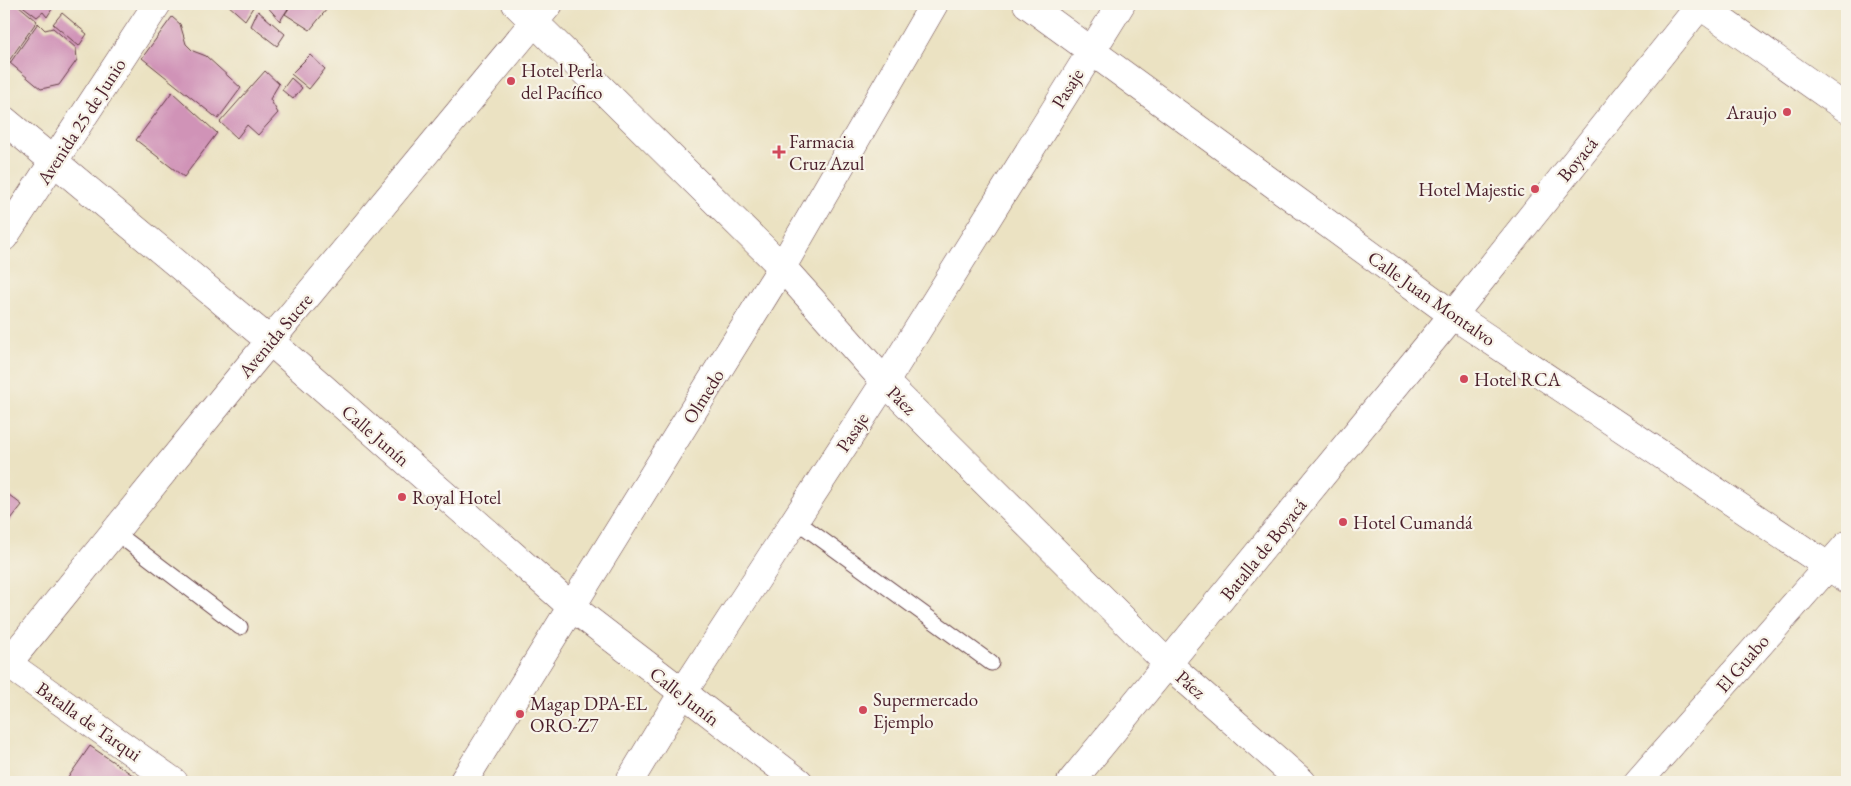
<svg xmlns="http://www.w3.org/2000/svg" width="1851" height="786" viewBox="0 0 1851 786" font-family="'EB Garamond',serif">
<rect width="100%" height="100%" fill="#f7f3e8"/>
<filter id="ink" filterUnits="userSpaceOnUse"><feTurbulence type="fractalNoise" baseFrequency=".02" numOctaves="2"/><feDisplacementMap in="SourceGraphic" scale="10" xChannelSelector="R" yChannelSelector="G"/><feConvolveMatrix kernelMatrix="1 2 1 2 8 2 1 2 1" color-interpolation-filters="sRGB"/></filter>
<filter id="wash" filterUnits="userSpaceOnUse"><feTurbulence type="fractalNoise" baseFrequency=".0096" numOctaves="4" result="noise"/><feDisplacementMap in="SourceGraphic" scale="20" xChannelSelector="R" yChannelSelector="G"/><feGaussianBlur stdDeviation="1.12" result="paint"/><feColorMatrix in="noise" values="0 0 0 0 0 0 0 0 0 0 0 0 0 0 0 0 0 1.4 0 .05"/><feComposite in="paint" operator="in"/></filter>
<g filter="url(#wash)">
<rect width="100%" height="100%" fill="#ebe2c2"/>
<g id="blocks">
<path fill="#d093b7" d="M4 4H19L18 5 37 21 6 65Z
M20 4H52L54 6 47 17 43 12 37 17Z
M227 4H255L245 20Z
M265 4H291L280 21Z
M292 4H331L310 30 285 14Z
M258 11 285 34 277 46 251 26Z
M62 13 87 34 79 46 53 24Z
M172 17 180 24 186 44 193 51 206 56 241 88 218 119 142 58Z
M38 23 45 30 53 28 76 48 77 60 59 85 41 89 10 63Z
M310 55 325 69 309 89 291 74Z
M265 71 279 84 270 99 278 113 258 135 247 125 237 138 220 122Z
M291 78 302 88 293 99 282 90Z
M172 92 217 133 184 177 136 140Z
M4 491 22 505 4 528Z
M90 746 140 780 138 782H65Z"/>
</g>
</g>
<g filter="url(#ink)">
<use href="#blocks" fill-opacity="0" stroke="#623c42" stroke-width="1"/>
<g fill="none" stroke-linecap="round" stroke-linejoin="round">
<defs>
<path id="lane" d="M795 520 991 663
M115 532 240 627"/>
<path id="street" d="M516 4 782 267 885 382 1169 665 1302 782
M1027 4 1453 315 1847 579
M1698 4 1847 109
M4 120 270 341 573 608 799 782
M4 661 174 782
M4 668 241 376 549 4
M463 782 782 267 934 4
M629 782 682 694 885 382 1121 4
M1071 782 1453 315 1701 4
M1638 782 1847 545"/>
<path id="primary" d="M4 237 157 4"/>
</defs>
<use href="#lane" stroke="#623c42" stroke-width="17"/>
<use href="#street" stroke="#623c42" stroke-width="29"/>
<use href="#primary" stroke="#623c42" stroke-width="29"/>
<use href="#lane" stroke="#fff" stroke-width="15"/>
<use href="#street" stroke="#fff" stroke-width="28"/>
<use href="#primary" stroke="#fff" stroke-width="28"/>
</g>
</g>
<g fill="#d1495b" stroke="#f7f3e8" stroke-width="2">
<circle cx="511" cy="81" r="5"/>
<circle cx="1787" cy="112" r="5"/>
<path d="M776.5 144.5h5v5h5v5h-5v5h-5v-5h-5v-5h5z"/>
<circle cx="1535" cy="189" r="5"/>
<circle cx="1464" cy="379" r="5"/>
<circle cx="402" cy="497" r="5"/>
<circle cx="1343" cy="522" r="5"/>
<circle cx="863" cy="710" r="5"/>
<circle cx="520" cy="714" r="5"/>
</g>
<g text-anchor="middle" stroke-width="4.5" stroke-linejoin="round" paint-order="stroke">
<g font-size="19" fill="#4a1f2b" stroke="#f7f3e8" text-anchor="start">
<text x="521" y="77">Hotel Perla<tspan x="521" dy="22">del Pacífico</tspan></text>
<text x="1777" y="119" text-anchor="end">Araujo</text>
<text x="789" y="148">Farmacia<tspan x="789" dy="22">Cruz Azul</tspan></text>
<text x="1525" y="196" text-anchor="end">Hotel Majestic</text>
<text x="1474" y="386">Hotel RCA</text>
<text x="412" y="504">Royal Hotel</text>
<text x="1353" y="529">Hotel Cumandá</text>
<text x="873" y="706">Supermercado<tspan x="873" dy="22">Ejemplo</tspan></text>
<text x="530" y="710">Magap DPA-EL<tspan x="530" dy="22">ORO-Z7</tspan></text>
</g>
<g font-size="19" fill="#4a1f2b" stroke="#f7f3e8">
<text transform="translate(1067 88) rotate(-58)" y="7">Pasaje</text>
<text transform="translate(81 121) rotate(-57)" y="7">Avenida 25 de Junio</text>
<text transform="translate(1577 159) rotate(-51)" y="7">Boyacá</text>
<text transform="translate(1432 298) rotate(35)" y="7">Calle Juan Montalvo</text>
<text transform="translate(275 335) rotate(-50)" y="7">Avenida Sucre</text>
<text transform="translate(703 396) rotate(-58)" y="7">Olmedo</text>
<text transform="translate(902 400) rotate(45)" y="7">Páez</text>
<text transform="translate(852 432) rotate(-57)" y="7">Pasaje</text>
<text transform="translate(376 435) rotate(41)" y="7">Calle Junín</text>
<text transform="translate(1263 549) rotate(-51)" y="7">Batalla de Boyacá</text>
<text transform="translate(1742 663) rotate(-49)" y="7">El Guabo</text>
<text transform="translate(1191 684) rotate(41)" y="7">Páez</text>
<text transform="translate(685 696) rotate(38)" y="7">Calle Junín</text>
<text transform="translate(89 721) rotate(35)" y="7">Batalla de Tarqui</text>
</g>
</g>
<rect width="1851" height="786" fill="none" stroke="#f7f3e8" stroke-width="20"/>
</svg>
